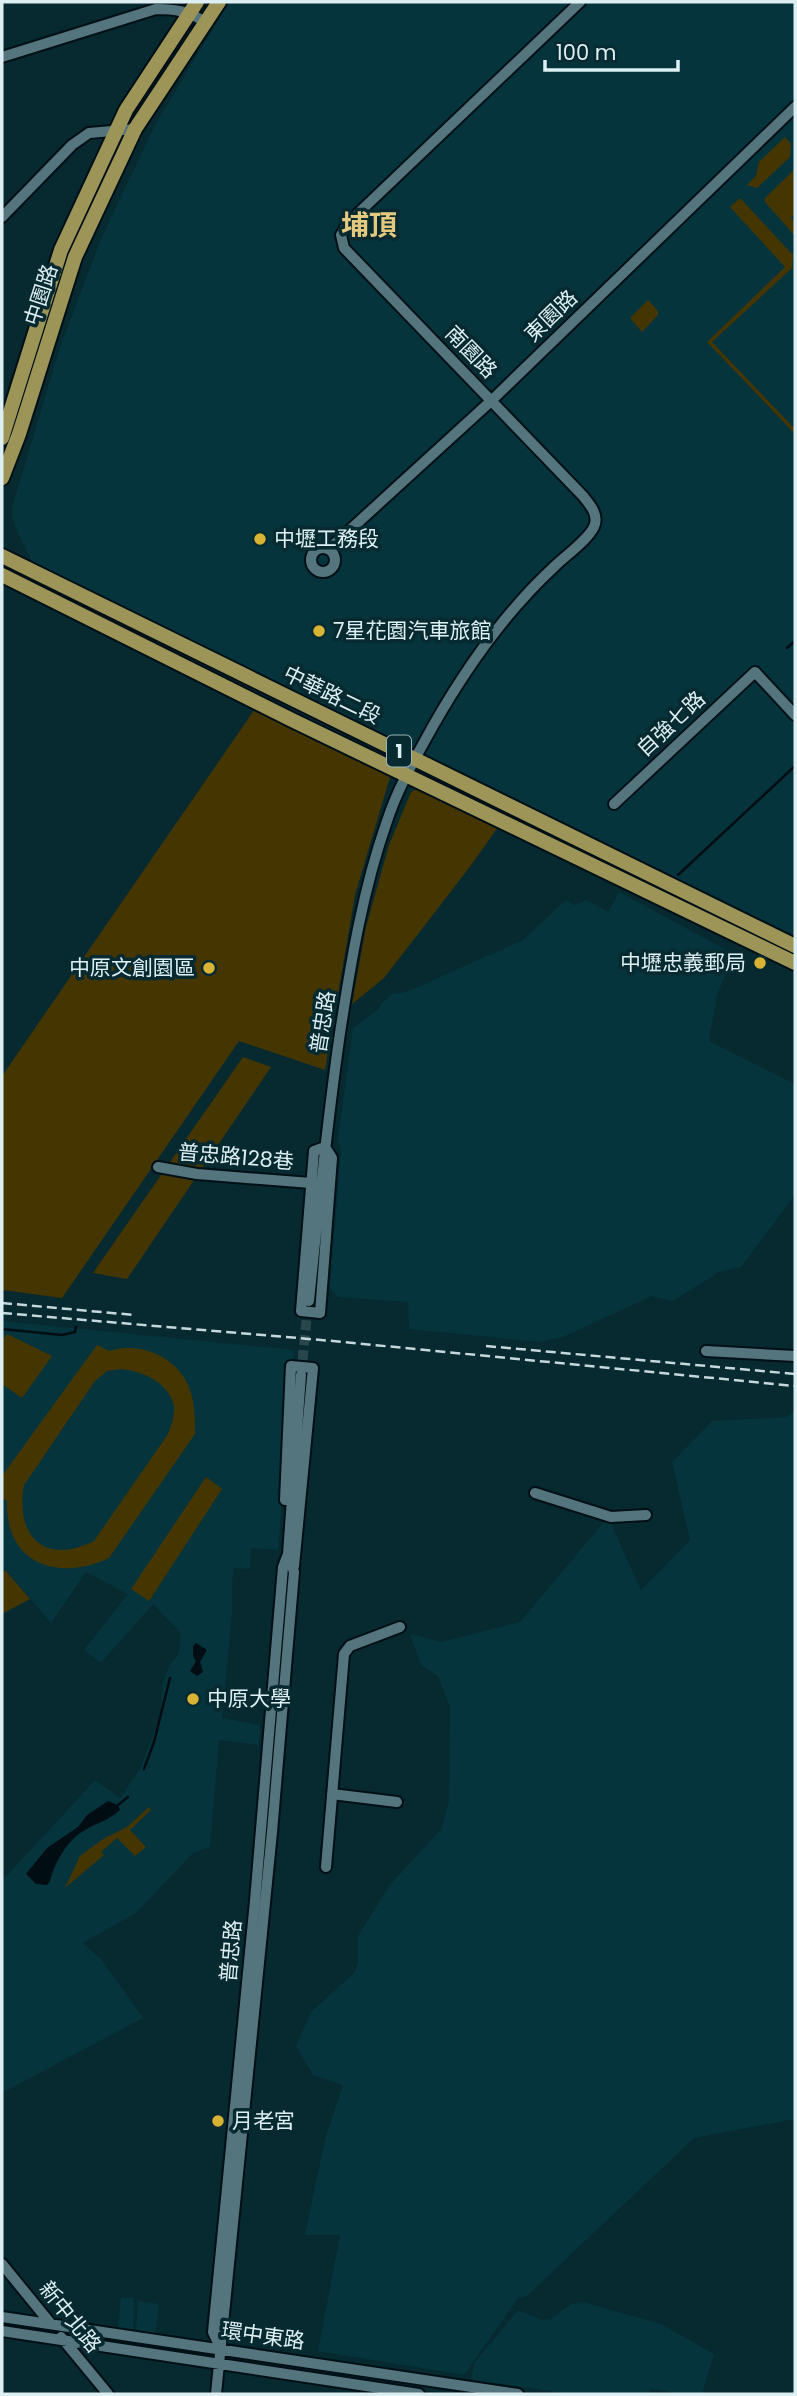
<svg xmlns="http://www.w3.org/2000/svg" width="797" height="2396" viewBox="0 0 797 2396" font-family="Poppins,'Noto Sans TC',sans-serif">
<rect width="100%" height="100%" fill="#072930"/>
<path fill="#05343d" d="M229 2H795V936L33 563 16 529 12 515 13 504 60 347 101 239 154 127Z
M619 892 734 954 717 995 709 1041 795 1084V1195L741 1267 719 1272 673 1301 652 1296 563 1337 539 1342 409 1329 408 1302 338 1297 330 1288 341 1149 338 1139 353 1028 379 1009 380 1005 392 994 406 992 523 940 566 900 574 905 586 900 608 912Z
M2 1321 294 1350 278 1550 251 1548 250 1569 234 1568 232 1583V1614L222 1718 260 1725 259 1745 219 1740 210 1847 193 1853 136 1913 83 1943 102 1960 143 2018 2 2093V1881L95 1780 120 1798 140 1769 160 1717 163 1682 169 1667 179 1653 181 1633 153 1604 101 1663 84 1650 128 1594 86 1572 51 1623 2 1566Z
M795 1410V2119L694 2138 527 2296 518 2298 464 2375 318 2351 340 2235H305L325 2139 343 2085 313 2075 296 2046 311 2012 354 1973 358 1963V1936L389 1886 442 1828 449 1800 450 1707 438 1676 421 1665 410 1634 442 1642 520 1622 608 1517 641 1590 690 1540 672 1462 712 1421 786 1417Z
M121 2298H134L133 2331 118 2329Z
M138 2301 159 2304 155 2335 136 2332Z
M583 2302 661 2324 714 2354 702 2394H682L651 2389 649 2394H569L471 2379 474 2363 518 2310 542 2320 551 2319 571 2304Z"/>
<path fill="#453601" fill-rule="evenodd" d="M785 137 791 144 790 157 757 188 747 185 756 176 759 162Z
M795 169V213L791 218 795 223V236L765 202V198Z
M740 198 793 255 792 268 712 342 795 429V434L707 342 785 267 730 207Z
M648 300 658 311V315L642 332 630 318Z
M257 706 388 773 390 777 355 895 325 1070 239 1041 62 1298 2 1290V1076Z
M415 790H419L498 827 469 868 384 978 352 1004 366 927 389 845 411 792Z
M243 1057 271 1067 127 1279 93 1273Z
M7 1334 52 1356 22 1398 2 1384V1341Z
M97 1345 109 1351C140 1341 179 1357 190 1390 195 1404 195 1419 195 1434L109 1558C58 1582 5 1564 7 1501L2 1498V1476ZM121 1369C142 1371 169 1382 174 1406 175 1416 171 1426 168 1434L94 1541C44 1566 15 1536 24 1485L95 1381 107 1371Z
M206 1477 222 1489 149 1601 131 1589Z
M5 1570 30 1599 2 1614V1572Z
M149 1807 151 1810 130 1830 146 1847 135 1856 117 1838 101 1852 104 1855 65 1888 80 1856 103 1839 127 1827Z"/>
<path fill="#000d12" d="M196 1643 207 1650 200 1662 203 1672 197 1676 190 1671 196 1661 193 1656V1646Z
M108 1801 118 1805 120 1810C109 1820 97 1823 85 1830 67 1840 55 1862 50 1881L47 1885 36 1884 26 1874 47 1848 78 1827 87 1815Z"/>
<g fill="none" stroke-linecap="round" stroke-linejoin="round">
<path stroke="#000d12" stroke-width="2.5" d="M787 648 795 641
M678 875 795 766
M2 1329 62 1335 75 1332 76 1327
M144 1769 154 1742 170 1678
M118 1805 128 1797"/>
<path stroke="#27474d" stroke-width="10" stroke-dasharray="10 5" stroke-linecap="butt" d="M301 1375 308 1305"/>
<defs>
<path id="minor" d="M2 57 156 9C176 9 188 11 205 22
M2 217 72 145 89 133 135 129
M311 560a12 12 0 1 1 24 0a12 12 0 1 1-24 0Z
M329 549 491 401 795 107
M614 804 755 672 795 715
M325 1147 332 1158 320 1313 301 1311 314 1151Z
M158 1167 197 1174 311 1183
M309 1301C318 1212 327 1122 340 1033 351 961 363 889 387 821 398 787 416 757 433 726 466 668 506 611 555 566 565 556 592 537 595 524 598 513 589 504 583 496L344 248 341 235 348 223 580 2
M706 1351 795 1356
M535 1493 611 1517 646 1515
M285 1500 291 1366 313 1368 294 1566
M332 1794 397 1802
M326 1867 344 1654 350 1646 400 1627
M2 2264 51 2324
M2 2317 518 2394
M2 2331 419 2394
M61 2337 108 2394
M221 2349 213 2332 255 1901 283 1567 288 1554 301 1375
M216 2394 272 1832 294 1572 288 1555"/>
<path id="major" d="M2 438 61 250 126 110 197 2
M2 478 19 434 75 257 135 129 219 2
M2 556 795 946
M2 575 292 720 795 963"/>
</defs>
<use href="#minor" stroke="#001016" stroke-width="14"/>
<use href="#major" stroke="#001016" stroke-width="18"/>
<use href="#minor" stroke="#54757d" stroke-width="10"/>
<use href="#major" stroke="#9d9558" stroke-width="14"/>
<path stroke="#c4d8dd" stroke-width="2.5" stroke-dasharray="10 5" stroke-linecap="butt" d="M2 1303 134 1315
M2 1313 333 1341 795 1386
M486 1346 795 1374"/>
</g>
<g fill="#d9b334" stroke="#072930" stroke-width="2.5">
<circle cx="260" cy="539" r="7"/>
<circle cx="319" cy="631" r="7"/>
<circle cx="760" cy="963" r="7"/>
<circle cx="209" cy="968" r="7"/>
<circle cx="193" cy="1699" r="7"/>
<circle cx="218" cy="2121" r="7"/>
</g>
<g text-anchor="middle" stroke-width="7" stroke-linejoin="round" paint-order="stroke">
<rect fill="#072930" stroke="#9db4b8" stroke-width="2" x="387" y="735.5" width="24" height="31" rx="5"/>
<g font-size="19" font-weight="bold" fill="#ddeff3">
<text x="399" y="758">1</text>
</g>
<g font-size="21" fill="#ddeff3" stroke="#072930">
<text transform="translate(41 295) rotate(-72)" y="7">中園路</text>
<text transform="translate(551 316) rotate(-44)" y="7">東園路</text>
<text transform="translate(471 352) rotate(46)" y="7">南園路</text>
<text transform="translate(332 695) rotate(26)" y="7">中華路二段</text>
<text transform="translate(671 724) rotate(-43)" y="7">自強七路</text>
<text transform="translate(323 1022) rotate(-81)" y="7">普忠路</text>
<text transform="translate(236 1157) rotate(5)" y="7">普忠路128巷</text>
<text transform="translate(231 1951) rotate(-85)" y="7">普忠路</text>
<text transform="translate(70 2317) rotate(51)" y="7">新中北路</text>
<text transform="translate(263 2336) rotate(8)" y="7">環中東路</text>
</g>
<g font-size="21" fill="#ddeff3" stroke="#072930" text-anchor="start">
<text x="274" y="546">中壢工務段</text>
<text x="333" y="638">7星花園汽車旅館</text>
<text x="746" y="970" text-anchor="end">中壢忠義郵局</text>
<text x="195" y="975" text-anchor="end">中原文創園區</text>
<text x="207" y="1706">中原大學</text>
<text x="232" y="2128">月老宮</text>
</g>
<g font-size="28" font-weight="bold" fill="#e3c97d" stroke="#072930">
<text x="369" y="235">埔頂</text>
</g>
</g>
<rect width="797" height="2396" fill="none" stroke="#ddeff3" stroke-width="7"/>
<path d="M545 60v10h133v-10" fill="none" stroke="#ddeff3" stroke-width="3.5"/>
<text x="556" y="60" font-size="21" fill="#ddeff3" stroke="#072930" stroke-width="5" paint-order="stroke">100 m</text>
</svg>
